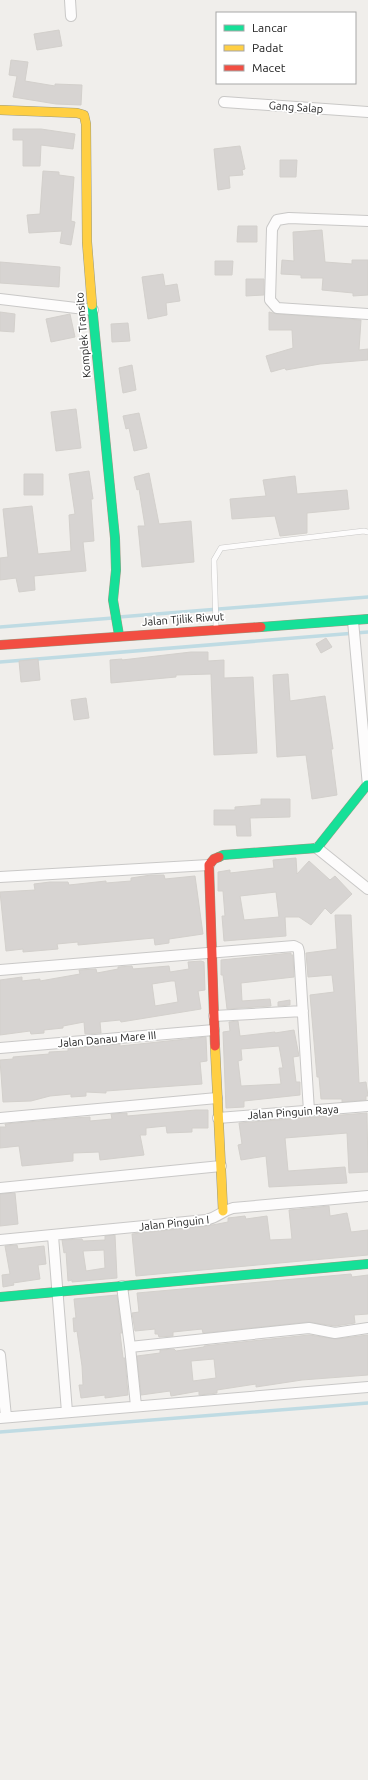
<svg xmlns="http://www.w3.org/2000/svg" width="368" height="1780" viewBox="0 0 368 1780" font-family="Ubuntu,sans-serif">
<rect width="100%" height="100%" fill="#f0eeeb"/>
<g fill="none" stroke-linecap="round" stroke-linejoin="round">
<path stroke="#bfdbe3" stroke-width="3.5" d="M119 617 368 597
M0 627 113 618
M0 662 368 632
M0 1432 368 1403"/>
</g>
<path fill="#d7d4d2" stroke="#d3d0cc" fill-rule="evenodd" d="M59 30 62 46 37 50 34 34Z
M11 60 28 62 25 81 55 86V84L82 85 81 105 56 104 13 97 17 76 9 75Z
M13 129H41L75 134 73 149 41 145 40 166H23V140H13Z
M240 146 245 169 242 170 243 175 229 176 230 188 218 190 214 149Z
M280 160H297L296 177H280Z
M43 171 59 172V175L74 177 71 221 75 222 71 245 60 243 62 231 29 233 27 215 40 214Z
M238 226H257V242H237Z
M322 230 325 262 352 264V260H368V295L353 296V293L322 290 323 278H301V275L281 274 282 260 294 261 293 232Z
M215 261H233L232 275H215Z
M0 262 60 267 59 287 0 283Z
M163 274 165 286 177 284 180 301 166 303 167 315 148 319 142 277Z
M246 279H264V295L246 296Z
M0 312 15 314 14 332 0 331Z
M269 312 277 314 361 320 359 350 368 349V360L320 364 286 370 285 368 271 372 266 356 293 348 292 330H269Z
M70 314 75 337 51 342 46 319Z
M128 323 130 341 112 342 111 324Z
M132 365 136 390 123 393 119 368Z
M76 409 81 448 56 451 51 412Z
M139 413 147 448 134 451 129 428 126 429 123 416Z
M89 471 93 499H91L94 541 83 542 86 571 34 576 35 590 19 592 16 578 0 580V558L8 557 3 509 32 506 38 554 71 551 69 515 75 514 69 474Z
M149 473 159 524 191 521 194 562 142 567 138 526H145L139 489 137 490 134 477Z
M24 474H43V495H24Z
M295 476 297 494 347 490 349 509 307 513V533L280 536 275 516 232 519 230 499 266 496 263 480Z
M326 638 332 647 321 653 316 644Z
M191 652H208V661L224 660V678L253 677 257 753 214 755 211 674 176 675V677L111 683 110 660 122 659V660Z
M38 659 40 680 21 682 19 661Z
M288 674 290 701 325 696 333 749H331L337 795 312 799 306 755 277 757 273 675Z
M86 698 89 718 74 720 71 700Z
M261 799H290V817L250 818 251 836H237L236 825H214V810H235V807L261 805Z
M296 858 297 874 309 861 330 880 335 876 352 894 331 914 325 908 311 925 299 917H285L286 936 224 941 222 916H225L223 891H218V872L230 870V873L274 868 273 860ZM276 892 279 917 244 920 240 896Z
M151 875H164L165 879 195 876 203 934 169 939V943L155 945 154 938 78 945V942L57 944 58 949 23 952V949L6 951 0 892 35 890 34 884 50 882H68L69 885 106 881V883L131 881V878Z
M335 915H351L359 1083 366 1082 368 1096H366V1100L342 1102V1099H321L319 1077H317L310 995 334 992 332 975 308 977 306 953 337 949Z
M291 953V955H293L294 977 241 983 242 1001 270 999 271 1006 227 1009 223 975H221V960Z
M201 961 204 962 205 990 198 991 201 1009 121 1022 120 1020 100 1022 101 1033 85 1034 84 1022 63 1026V1028L44 1030V1033L31 1034 30 1031 0 1035V980L22 977V981L40 979V981L80 974 79 970 96 969 97 973 118 969V967L132 966 133 969 169 966 170 972 189 969 188 962ZM171 981H175L178 1002 155 1006 152 984Z
M290 1000V1005L278 1006V1002Z
M238 1021 240 1036 275 1032V1033L294 1030 299 1056 293 1057 296 1082H300V1095L244 1101V1107L226 1108 223 1032 230 1031 229 1022ZM279 1046 283 1068H279L281 1084 241 1086 238 1061 242 1060 241 1049Z
M206 1037 207 1061 200 1062 202 1084 106 1091V1093L86 1092V1096L71 1097V1094L50 1096 31 1101 3 1102 0 1060 13 1059V1057L49 1054V1052L68 1051V1049L120 1044V1046Z
M196 1110H208V1128H192V1132L167 1133 166 1126 146 1128V1135H140L144 1155 100 1160 99 1152 73 1153V1161L22 1166 19 1146 0 1148V1127H6L5 1124 72 1118 90 1117V1121L112 1119 111 1114 127 1113V1116Z
M367 1113 368 1172 349 1173 347 1133 285 1138 288 1171 345 1167 347 1183 269 1187 266 1156 241 1160 238 1145 242 1144 239 1123Z
M15 1193 18 1224 0 1226V1194Z
M329 1206 330 1216 347 1213 351 1232 368 1230V1255L136 1276 132 1234 207 1226 228 1222V1218L245 1216 246 1219 267 1216 270 1240 292 1239 289 1210Z
M115 1235 117 1278 72 1282V1280L68 1281 66 1252 64 1253 62 1240 82 1239 83 1241 105 1240V1236ZM104 1250 105 1268 86 1271 83 1251Z
M17 1245 18 1249 44 1246 46 1264 38 1265 40 1279 13 1283 14 1285 3 1287 2 1275 10 1274 5 1246Z
M351 1274 352 1277 368 1275V1314L354 1315 355 1323 335 1326 308 1322 203 1333 202 1329 173 1332V1336L159 1337 158 1334H155V1329L135 1331 132 1313 139 1312 137 1293Z
M117 1295 122 1333H120L123 1358H125L128 1395 105 1398V1395L81 1398 79 1385H83L82 1366 77 1331 74 1332 73 1318H76L74 1299Z
M309 1335 336 1339 368 1335V1375L302 1380 256 1387V1384L217 1390V1393L209 1394 199 1395V1391L171 1396 170 1391 141 1395 137 1356 160 1353V1350L174 1349 176 1351 204 1347V1346ZM214 1359 216 1378 193 1381 191 1361Z"/>
<g fill="none" stroke-linecap="round" stroke-linejoin="round">
<defs>
<path id="lane" d="M216 626 214 560 221 548 364 531 368 532"/>
<path id="street" d="M70 0 71 16
M224 102 368 112
M368 221 289 218 277 220 272 229 270 300 277 308 368 314
M0 299 93 310
M353 621 368 786
M317 848 368 889
M0 877 209 865
M0 970 294 946 298 948 299 952 309 1111
M214 1016 303 1011
M0 1048 214 1030
M0 1118 217 1098
M218 1118 368 1106
M0 1188 221 1166
M53 1236 67 1412
M0 1240 206 1220C219 1217 221 1211 233 1208L368 1196
M122 1286 130 1347 136 1406
M130 1347 309 1328 335 1333 368 1328
M0 1355 6 1417
M0 1418 368 1387"/>
<path id="fast" d="M92 305 115 538 116 570 113 600 119 635
M261 627 368 619
M219 857 223 855 317 848 367 785
M0 1297 368 1264"/>
<path id="slow" d="M0 110 77 113 84 115 86 124 87 242 92 305
M215 1046 223 1211"/>
<path id="jam" d="M0 645 261 627
M215 1046 209 865 214 859 219 857"/>
</defs>
<use href="#lane" stroke="#c9c8c7" stroke-width="6"/>
<use href="#street" stroke="#c9c8c7" stroke-width="12"/>
<use href="#fast" stroke="#999a82" stroke-width="10"/>
<use href="#slow" stroke="#999a82" stroke-width="10"/>
<use href="#jam" stroke="#999a82" stroke-width="10"/>
<use href="#lane" stroke="#fdfcfc" stroke-width="5"/>
<use href="#street" stroke="#fdfcfc" stroke-width="10"/>
<use href="#fast" stroke="#16e098" stroke-width="9"/>
<use href="#slow" stroke="#ffcf43" stroke-width="9"/>
<use href="#jam" stroke="#f24e42" stroke-width="9"/>
</g>
<g text-anchor="middle" stroke-width="3.5" stroke-linejoin="round" paint-order="stroke">
<g font-size="11" fill="#222" stroke="#fff">
<text transform="translate(296 107) rotate(4)" y="4">Gang Salap</text>
<text transform="translate(83 335) rotate(-95)" y="4">Komplek Transito</text>
<text transform="translate(183 619) rotate(-4)" y="4">Jalan Tjilik Riwut</text>
<text transform="translate(107 1039) rotate(-5)" y="4">Jalan Danau Mare III</text>
<text transform="translate(293 1112) rotate(-4)" y="4">Jalan Pinguin Raya</text>
<text transform="translate(174 1223) rotate(-6)" y="4">Jalan Pinguin I</text>
</g>
</g>
<rect x="216" y="12" width="140" height="72" fill="#ffffff" stroke="#a7a7a7"/>
<rect x="224" y="25" width="20" height="6" fill="#16e098" stroke="#a7a7a7"/>
<text x="252" y="32" font-size="12" fill="#222222">Lancar</text>
<rect x="224" y="45" width="20" height="6" fill="#ffcf43" stroke="#a7a7a7"/>
<text x="252" y="52" font-size="12" fill="#222222">Padat</text>
<rect x="224" y="65" width="20" height="6" fill="#f24e42" stroke="#a7a7a7"/>
<text x="252" y="72" font-size="12" fill="#222222">Macet</text>
</svg>
